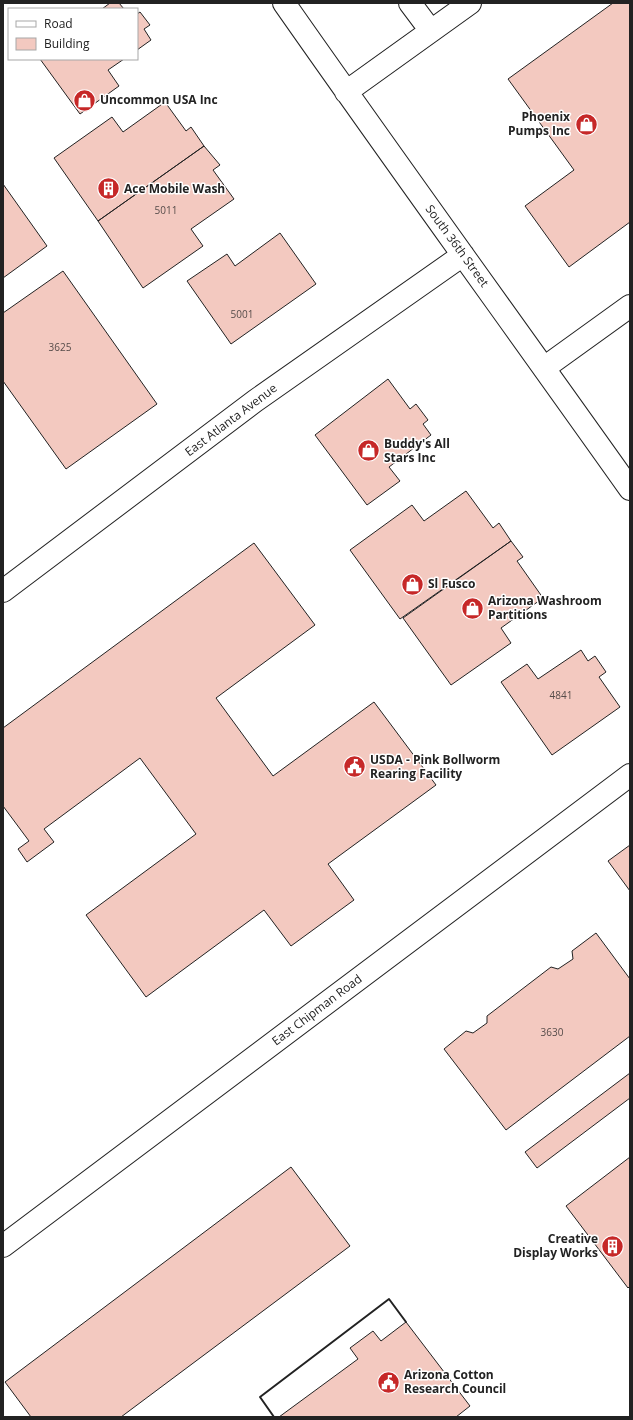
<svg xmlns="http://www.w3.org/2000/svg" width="633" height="1420" viewBox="0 0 633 1420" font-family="'Open Sans',sans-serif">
<rect width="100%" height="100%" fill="#fff"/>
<path fill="#f3c9c0" stroke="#222" d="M110 3H119L124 9H102Z
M613 3H630V222L569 267 525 206 574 170 508 79Z
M140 12 150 25 144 29 151 40 137 50V14Z
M40 59H124L108 70 119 86 80 114Z
M165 102 186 131 191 127 204 146 98 221 54 158 112 117 123 132Z
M204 146 220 165 213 170 234 199 191 229 203 246 143 288 98 221Z
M3 184 47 246 3 278Z
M280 233 316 284 231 344 187 281 227 254 235 266Z
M63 271 157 404 66 469 3 381V313Z
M388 379 410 409 416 404 428 420 423 424 431 435 389 467 400 481 367 505 315 435Z
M466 491 493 528 499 523 511 541 400 619 350 550 412 505 424 521Z
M511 541 523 557 517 561 543 598 501 628 511 643 451 685 403 618Z
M254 543 315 625 216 698 273 776 374 702 436 785 328 864 354 900 291 946 264 910 146 997 86 915 196 834 140 758 44 829 54 842 27 862 18 849 29 841 3 806V728Z
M581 650 588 661 595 656 606 672 599 677 620 707 552 755 501 682 527 664 538 679Z
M630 845V891L608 861Z
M596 933 630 979V1036L506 1130 444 1049 466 1031 473 1033 487 1023V1016L551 967 558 969 573 959 572 951Z
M630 1073V1098L537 1168 525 1152Z
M630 1157V1286L628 1288 566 1206Z
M291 1167 350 1246 121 1417H31L5 1382Z
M406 1322 470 1406 456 1417H279L358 1359 350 1348 373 1331 381 1341Z"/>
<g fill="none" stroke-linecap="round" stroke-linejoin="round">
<defs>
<path id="minor" d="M284 3C398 166 515 327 630 489
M410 3 431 31
M346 92 470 3
M544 368 630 306
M3 591 255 401 463 255
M3 1246 630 775"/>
</defs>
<use href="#minor" stroke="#222" stroke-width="24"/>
<use href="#minor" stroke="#fff" stroke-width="22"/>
<path stroke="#222" stroke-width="2" d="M274 1417 260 1397 389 1299 406 1322"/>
</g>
<defs>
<symbol id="shop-disc" viewBox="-11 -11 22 22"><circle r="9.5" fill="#c62828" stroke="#fff"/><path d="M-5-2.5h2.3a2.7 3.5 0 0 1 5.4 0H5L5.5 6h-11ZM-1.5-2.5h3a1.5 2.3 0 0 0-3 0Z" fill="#fff"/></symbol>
<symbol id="building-disc" viewBox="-11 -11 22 22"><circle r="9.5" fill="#c62828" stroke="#fff"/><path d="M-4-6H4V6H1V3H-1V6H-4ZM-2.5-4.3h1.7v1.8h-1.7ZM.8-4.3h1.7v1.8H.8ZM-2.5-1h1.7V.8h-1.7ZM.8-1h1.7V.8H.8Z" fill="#fff"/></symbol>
<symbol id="civic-disc" viewBox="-11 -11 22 22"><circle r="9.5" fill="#c62828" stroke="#fff"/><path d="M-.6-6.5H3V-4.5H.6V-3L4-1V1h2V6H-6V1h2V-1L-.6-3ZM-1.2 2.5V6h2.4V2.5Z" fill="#fff"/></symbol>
</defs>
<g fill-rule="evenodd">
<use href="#shop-disc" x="72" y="88" width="25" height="25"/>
<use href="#shop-disc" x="574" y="112" width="25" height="25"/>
<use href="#building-disc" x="96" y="176" width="25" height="25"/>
<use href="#shop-disc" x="356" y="438" width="25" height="25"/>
<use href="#shop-disc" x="400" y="572" width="25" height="25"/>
<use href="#shop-disc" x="460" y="596" width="25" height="25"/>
<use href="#civic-disc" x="342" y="754" width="25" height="25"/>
<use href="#building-disc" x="600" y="1234" width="25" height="25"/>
<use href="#civic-disc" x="376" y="1370" width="25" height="25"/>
</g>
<g text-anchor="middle" stroke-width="3" stroke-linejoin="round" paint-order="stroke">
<g font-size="10" fill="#564c4a">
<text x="166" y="214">5011</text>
<text x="242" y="318">5001</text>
<text x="60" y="351">3625</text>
<text x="561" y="699">4841</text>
<text x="552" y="1036">3630</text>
</g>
<g font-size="12" font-weight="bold" fill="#222" stroke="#fff" text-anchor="start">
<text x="100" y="104">Uncommon USA Inc</text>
<text x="570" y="121" text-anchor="end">Phoenix<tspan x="570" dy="14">Pumps Inc</tspan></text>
<text x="124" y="193">Ace Mobile Wash</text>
<text x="384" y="448">Buddy's All<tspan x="384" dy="14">Stars Inc</tspan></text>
<text x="428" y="588">Sl Fusco</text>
<text x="488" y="605">Arizona Washroom<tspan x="488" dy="14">Partitions</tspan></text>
<text x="370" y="764">USDA - Pink Bollworm<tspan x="370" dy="14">Rearing Facility</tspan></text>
<text x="598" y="1243" text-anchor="end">Creative<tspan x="598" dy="14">Display Works</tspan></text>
<text x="404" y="1379">Arizona Cotton<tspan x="404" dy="14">Research Council</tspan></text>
</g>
<g font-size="12" fill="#222" stroke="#fff">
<text transform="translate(457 246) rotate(54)" y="4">South 36th Street</text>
<text transform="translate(231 420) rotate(-37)" y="4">East Atlanta Avenue</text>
<text transform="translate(317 1010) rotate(-37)" y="4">East Chipman Road</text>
</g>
</g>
<rect width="633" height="1420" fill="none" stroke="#222222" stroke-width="8"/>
<rect x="8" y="8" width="130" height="52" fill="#ffffff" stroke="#a7a7a7"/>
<rect x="16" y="21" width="20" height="6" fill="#ffffff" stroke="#a7a7a7"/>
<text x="44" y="28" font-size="12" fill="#222222">Road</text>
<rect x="16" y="38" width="20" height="12" fill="#f3c9c0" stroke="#a7a7a7"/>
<text x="44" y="48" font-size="12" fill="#222222">Building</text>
</svg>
